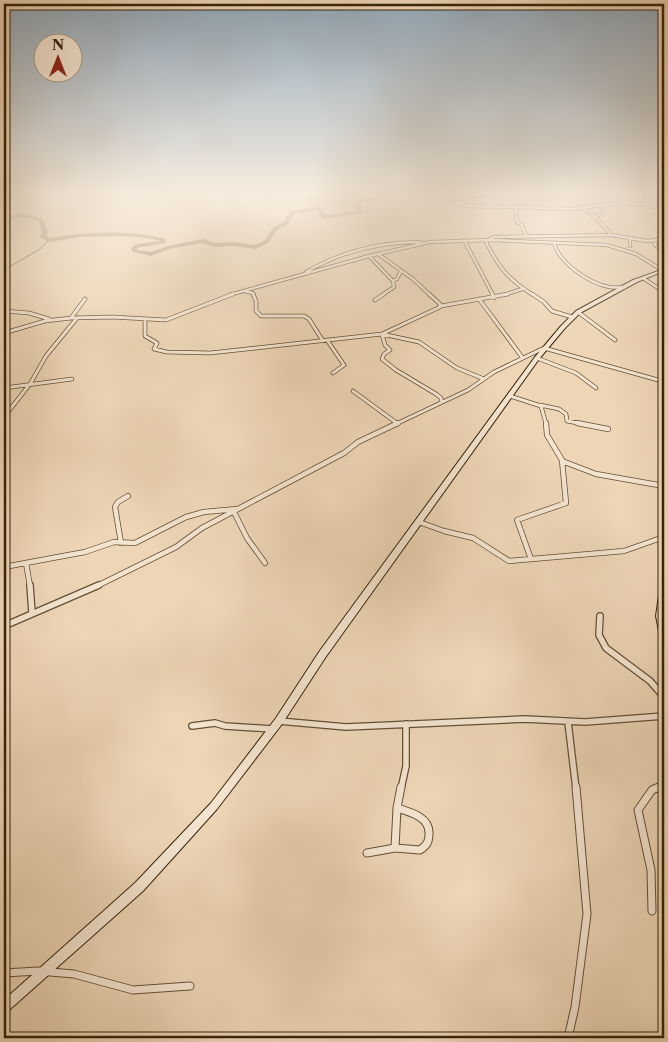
<svg xmlns="http://www.w3.org/2000/svg" width="668" height="1042" viewBox="0 0 668 1042" font-family="'Libre Caslon Text',serif">
<rect width="100%" height="100%" fill="#edd5b6"/>
<filter id="stains"><feTurbulence type="fractalNoise" baseFrequency=".004" numOctaves="4"/><feColorMatrix values="0 0 0 0 .2 0 0 0 0 .09 0 0 0 0 .02 0 0 0 .5 -.17"/></filter>
<radialGradient id="worn" r=".72"><stop offset=".6" stop-color="#630" stop-opacity="0"/><stop offset="1" stop-color="#630" stop-opacity=".3"/></radialGradient>
<g fill="none" stroke-linecap="round" stroke-linejoin="round">
<path stroke="#7f6a4d" stroke-width="1" d="M4 270 40 249 49 240"/>
<path fill="#af997b" fill-rule="evenodd" d="M497 192H501L497 195 453 203 414 196 386 197 362 202 360 206 362 213 324 219 322 218 317 210 294 214 288 224 277 230 268 243 256 249 234 246 214 247 203 243 169 249 151 256 133 252 131 248 136 244 161 241 149 238 121 236 80 237 49 242 40 237 42 233 39 221 23 217 4 220V218L23 213 43 219 48 233 46 236 50 238C88 232 128 229 166 239V243L137 248V250L151 252 168 246 203 239 215 243 234 242 255 245 264 241 273 228 284 222 290 212 318 206 325 215 357 211 356 206 358 200 386 195 414 194 453 201Z"/>
<defs>
<path id="street-far4" d="M270 192 267 195 270 200
M616 192 638 195 649 205 664 209
M638 195H647L660 201
M465 206 515 207
M583 208 595 217 602 213 603 205
M595 217 612 235
M526 236 522 225 517 222 515 207 570 209 624 203 649 205
M490 239 493 237 612 235 647 241 664 239
M630 239V246
M464 240 493 295
M485 240C499 268 507 278 533 295
M654 241 655 245 664 251
M554 243C559 263 589 283 609 287 614 288 620 287 625 287
M378 254 413 279 430 295
M369 256 393 281
M306 272C342 251 378 242 420 242
M643 278 664 292
M244 291 253 293 254 295
M229 295 369 256 430 242 490 240 607 245 636 254 662 270
M382 295 394 287 393 281 397 279 401 271
M504 295 522 289"/>
<path id="street-far3" d="M253 294 256 301V311L261 316H304L309 319 323 341
M492 294 494 298
M532 294 544 302 552 311 572 317
M479 299 522 357
M375 300 384 294
M441 306 508 294
M4 311 29 313 49 319
M578 312 615 340
M71 318 85 299
M145 320V336L157 343 154 349 167 352 210 353 382 334 440 307V304L429 294
M4 333 45 321 71 318 112 317 166 320 233 294
M382 334 419 342 457 368 484 379
M382 334 385 345 390 350 384 354 382 359 396 370 436 394 441 398 442 402
M327 340 344 365 333 373
M537 358 576 373 596 388
M4 388 72 379
M353 391 398 424
M510 396 541 406 546 424
M540 405 559 409 566 414 567 421 583 424
M4 417 30 384 46 356 77 318
M396 424 468 390 494 372 544 348 658 380H664"/>
<path id="street-far2" d="M577 423 608 429
M562 461 596 474 664 486
M234 512 247 538 265 563
M419 522 444 531 473 538 509 561 624 551 664 537
M121 543 115 507 118 502 128 496
M531 559 517 520 566 503 562 460 547 435 546 423
M26 563 30 586
M4 567 85 552 114 542 135 543 186 517 204 512 237 509
M97 586 176 547 202 528 344 453 358 442 398 423"/>
<path id="street-far1" d="M30 585 32 613
M600 616 599 635 606 648 650 681 664 697
M4 626 99 585
M279 721 346 727 525 719 585 722 664 716
M568 722 576 789
M192 726 215 723 225 726 272 729
M401 789 406 766V724
M656 789 664 785"/>
<path id="street" d="M395 848 397 808 401 787
M367 853 395 848 420 850C427 845 429 842 429 834 430 817 410 812 397 808
M652 911 651 870 638 810 652 790 659 787
M4 973 38 971 74 974 133 990 190 986
M568 1038 575 1007 587 914 576 787"/>
<path id="secondary" d="M664 269V271L637 282 580 313 565 328 539 359 325 658 282 724 217 809 143 891 8 1011 4 1013V1000L135 883 211 803 276 718 319 652 535 357 561 326 576 311 633 280Z
M664 586V639L661 638 660 636 656 616 660 589 661 587Z"/>
</defs>
<use href="#street-far4" stroke="#645034" stroke-width="4"/>
<use href="#street-far3" stroke="#645034" stroke-width="4.5"/>
<use href="#street-far2" stroke="#645034" stroke-width="6"/>
<use href="#street-far1" stroke="#645034" stroke-width="8"/>
<use href="#street" stroke="#645034" stroke-width="9"/>
<use href="#secondary" stroke="#372409" stroke-width="2"/>
<use href="#street-far4" stroke="#f3e4d0" stroke-width="2.5"/>
<use href="#street-far3" stroke="#f3e4d0" stroke-width="3"/>
<use href="#street-far2" stroke="#f3e4d0" stroke-width="4.5"/>
<use href="#street-far1" stroke="#f3e4d0" stroke-width="5.5"/>
<use href="#street" stroke="#f3e4d0" stroke-width="7"/>
<use href="#secondary" fill="#f3e4d0" fill-rule="evenodd"/>
</g>
<linearGradient id="sky" x2="0" y2="1"><stop stop-color="#91a9bc"/><stop offset="0.57" stop-color="#f7ecde"/><stop offset="1" stop-color="#f7ecde" stop-opacity="0"/></linearGradient>
<rect width="668" height="338" fill="url(#sky)"/>
<rect width="668" height="1042" fill="none" stroke="#edd5b6" stroke-width="20"/>
<rect x="5" y="5" width="658" height="1032" fill="none" stroke="#372409" stroke-width="2.5"/>
<rect x="10" y="10" width="648" height="1022" fill="none" stroke="#372409"/>
<g transform="translate(58 58)"><circle r="24" fill="#f3e4d0" stroke="#a89780"/>
<path d="M0-4L9 19L0 12L-9 19Z" fill="#8f2418"/>
<text y="-8" font-size="14" font-weight="bold" text-anchor="middle" fill="#372409">N</text>
</g>
<rect width="100%" height="100%" filter="url(#stains)"/>
<rect width="100%" height="100%" fill="url(#worn)"/>
</svg>
